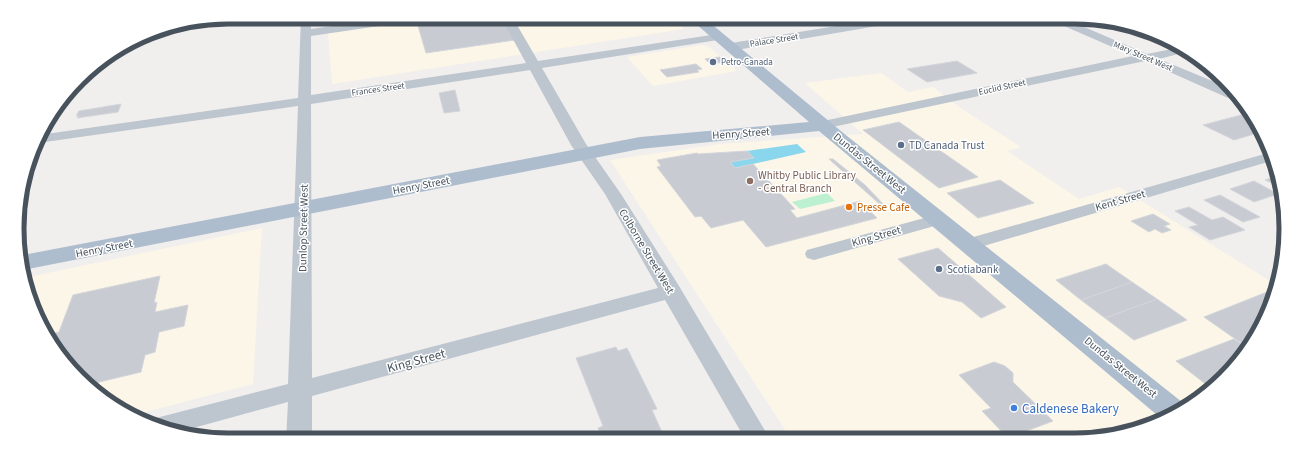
<svg xmlns="http://www.w3.org/2000/svg" width="1303" height="457" viewBox="0 0 1303 457" font-family="'Source Sans 3',sans-serif">
<rect width="100%" height="100%" fill="#f1eeee"/>
<path fill="#fcf6e8" d="M371 17H671L684 29 332 84 327 22Z
M702 45 709 47 737 71 653 86 627 57Z
M881 73 908 92 933 87 959 107 1021 147 1007 151 1079 199 1119 187 1278 286 1258 334 1214 387 1168 418 1102 438 791 439 610 160 720 144 863 134 805 83Z
M262 228 253 384 134 415 111 404 53 346 24 283V278Z"/>
<path fill="#bdefd1" d="M827 193 835 201 800 209 792 202Z"/>
<path fill="#8ad6ec" d="M797 144 806 152 735 168 730 162 753 158 747 151Z"/>
<path fill="#c8cbd1" stroke="#d2d5da" d="M427 17 431 21 466 17H536L504 21 515 40 426 53 416 19Z
M720 57 725 62 710 64 705 59Z
M957 61 977 73 927 82 907 69Z
M696 64 702 69 697 70 699 72 667 77 660 70Z
M455 90 460 111 444 113 439 93Z
M121 104 118 112 77 118 79 115 76 116 79 111Z
M1245 114 1254 118 1256 120 1252 121 1258 124 1261 132 1234 140 1203 125Z
M899 122 978 177 939 188 863 130Z
M747 151 754 158 730 162 735 168 753 164 795 209 790 210 797 218 860 201 877 218 766 247 743 220 711 228 701 216 695 217 657 167 661 166 657 160 697 153 698 154Z
M829 159H833L865 185 886 207H883Z
M1276 176 1279 186 1265 180Z
M1000 180 1034 203 978 218 947 193Z
M1254 181 1278 194 1254 202 1230 189Z
M1220 195 1260 217 1243 222 1204 200Z
M1189 207 1212 220 1223 217 1245 230 1210 240 1189 227 1198 225 1175 211Z
M1153 214 1170 224 1164 226 1171 230 1162 233 1155 229 1149 232 1131 221Z
M938 248 1006 307 981 318 962 302 939 296 898 259Z
M1106 264 1132 282 1081 300 1056 280Z
M160 276 154 303 157 302 155 312 188 305 184 326 159 332 155 352 145 355 141 372 91 384 53 346 48 335 59 332 73 295Z
M1132 282 1157 299 1105 318 1081 300Z
M1272 290 1275 292 1258 334 1241 343 1204 317Z
M1157 299 1187 320 1134 340 1105 318Z
M1234 339 1244 346 1250 343 1212 389 1176 361Z
M616 347 618 351 627 348 657 409 652 410 665 439H602L598 428 603 426 576 358Z
M994 362 1005 366 1013 373V382L1053 421 1008 438 982 411 991 408 959 375Z"/>
<g fill="none" stroke-linecap="round" stroke-linejoin="round">
<path fill="#bdc6ce" fill-rule="evenodd" d="M301 17H311V29L396 17H425L420 20 311 36V95L526 63 504 23C511 15 546 17 557 17L552 20 517 25 538 61 718 34 722 35 724 37 718 40 542 68 586 144 621 194 679 286 770 439H745L665 300 312 396V440H286L288 402 175 433 150 422 151 420 160 417 288 384 298 106 38 143H36L39 135 298 98ZM530 70 571 145 605 194 658 288 312 378 311 104Z
M892 17H917L912 20 731 51 725 47 731 43Z
M1047 17H1061L1147 54 1177 48 1186 52 1159 59 1227 87 1236 98H1228L1145 61 823 129 818 128 816 125 818 122 823 121 1133 56 1048 19Z
M1268 153 1271 161 977 248 970 250 963 248 961 244 963 240Z
M939 214 945 215 948 219 945 223 814 260 807 258 805 254 807 250Z"/>
<path fill="#aebdcd" fill-rule="evenodd" d="M688 17H703L847 136 1187 406 1163 420 819 131 640 149 23 270V255L640 137 809 122Z"/>
</g>
<g fill="#5c6f8a" stroke="#fff" stroke-width="1.5">
<circle cx="713" cy="62" r="4"/>
<circle cx="901" cy="145" r="4"/>
<circle cx="939" cy="269" r="4"/>
</g>
<circle fill="#8d6e63" stroke="#fff" stroke-width="1.5" cx="750" cy="181" r="4"/>
<circle fill="#e8710a" stroke="#fff" stroke-width="1.5" cx="849" cy="207" r="4"/>
<circle fill="#3f7fe0" stroke="#fff" stroke-width="1.5" cx="1014" cy="408" r="4"/>
<g text-anchor="middle" stroke-width="3" stroke-linejoin="round" paint-order="stroke">
<g font-size="9" fill="#47525c" stroke="#fff">
<text transform="translate(774 40) rotate(-9)" y="3">Palace Street</text>
<text transform="translate(1143 56) rotate(23)" y="3">Mary Street West</text>
<text transform="translate(1002 87) rotate(-12)" y="3">Euclid Street</text>
<text transform="translate(378 89) rotate(-8)" y="3">Frances Street</text>
</g>
<g font-size="9" fill="#4e5e75" stroke="#fff" text-anchor="start">
<text x="721" y="65">Petro-Canada</text>
</g>
<g font-size="11" fill="#47525c" stroke="#fff">
<text transform="translate(741 133) rotate(-4)" y="4">Henry Street</text>
<text transform="translate(870 163) rotate(39)" y="4">Dundas Street West</text>
<text transform="translate(421 185) rotate(-11)" y="4">Henry Street</text>
<text transform="translate(1120 200) rotate(-16)" y="4">Kent Street</text>
<text transform="translate(303 228) rotate(-89)" y="4">Dunlop Street West</text>
<text transform="translate(876 236) rotate(-16)" y="4">King Street</text>
<text transform="translate(104 248) rotate(-11)" y="4">Henry Street</text>
<text transform="translate(647 251) rotate(59)" y="4">Colborne Street West</text>
<text transform="translate(1121 367) rotate(39)" y="4">Dundas Street West</text>
</g>
<g font-size="11" fill="#4e5e75" stroke="#fff" text-anchor="start">
<text x="909" y="149">TD Canada Trust</text>
<text x="947" y="273">Scotiabank</text>
</g>
<g font-size="11" fill="#785e54" stroke="#fff" text-anchor="start">
<text x="758" y="179">Whitby Public Library<tspan x="758" dy="13">- Central Branch</tspan></text>
</g>
<g font-size="11" fill="#c56008" stroke="#fff" text-anchor="start">
<text x="857" y="211">Presse Cafe</text>
</g>
<g font-size="13" fill="#47525c" stroke="#fff">
<text transform="translate(416 360) rotate(-15)" y="5">King Street</text>
</g>
<g font-size="13" fill="#366cbe" stroke="#fff" text-anchor="start">
<text x="1022" y="413">Caldenese Bakery</text>
</g>
</g>
<path d="M0 0H1303V457H0ZM228 24H1075A204 204 0 0 1 1279 228V229A204 204 0 0 1 1075 433H228A204 204 0 0 1 24 229V228A204 204 0 0 1 228 24Z" fill="#fff" fill-rule="evenodd"/>
<path fill="none" stroke="#47525c" stroke-width="5" d="M228 24H1075A204 204 0 0 1 1279 228V229A204 204 0 0 1 1075 433H228A204 204 0 0 1 24 229V228A204 204 0 0 1 228 24Z"/>
</svg>
